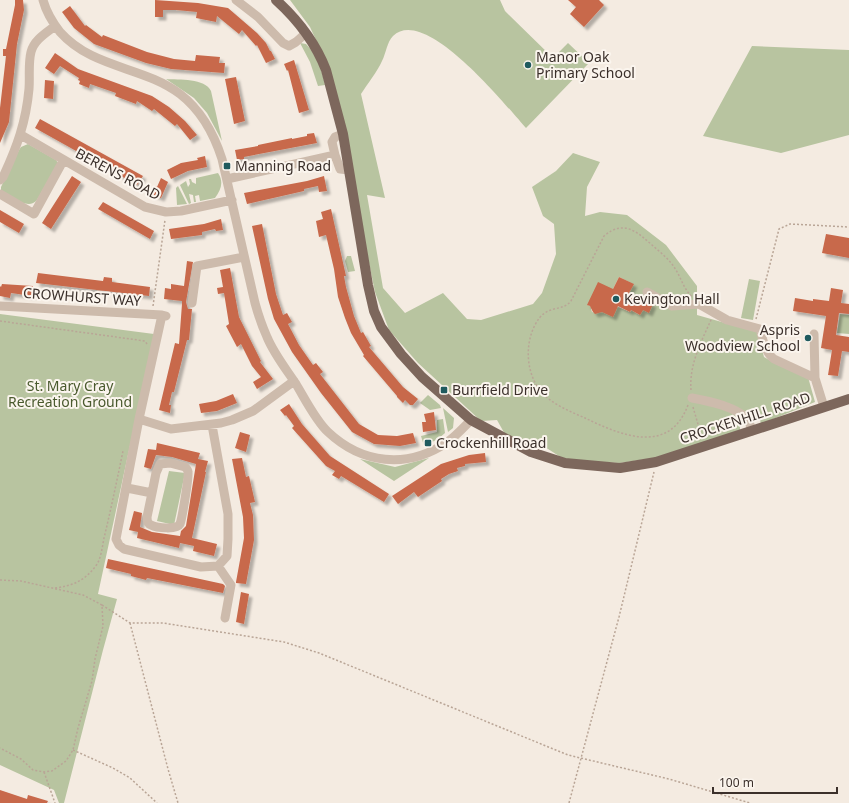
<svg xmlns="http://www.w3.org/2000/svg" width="849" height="803" viewBox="0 0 849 803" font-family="'Noto Sans',sans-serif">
<defs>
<filter id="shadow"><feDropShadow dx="3.5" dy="3.5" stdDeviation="1" flood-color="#0004"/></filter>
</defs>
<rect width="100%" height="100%" fill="#f4ebe1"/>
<path fill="#b8c4a0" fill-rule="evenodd" d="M290 0H500L505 11 553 58 568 43 589 63 526 128C507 107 425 4 393 36 387 42 386 53 382 61 377 72 368 83 361 94L385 198 367 195 383 288 405 313 443 293 467 319 481 320 533 304 542 293 556 254 554 224 543 216 532 187 556 171 573 153 600 162 587 187 585 216 600 212 627 215 666 245 697 286V315L757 332 764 357 778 365 808 377 815 402 761 424 759 416 740 422V430L660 457 620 463 565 460 545 447H526L506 436 497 420 481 421 418 363 389 330 375 292 328 66 310 27ZM619 277 633 284 629 293 640 315 631 310 630 312 618 307 595 313 592 312 591 309 592 307 588 305 613 289Z
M300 43 306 44C317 55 322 70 325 85L318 86 310 62Z
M752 46 849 50V135L781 153 703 136Z
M166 79C179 80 205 78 211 91L222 141 207 113 194 98Z
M28 144 56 160 58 163 37 200C28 211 11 196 1 191V187L19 150 21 147Z
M218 173C224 182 221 190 215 198L200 201 199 195 195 196 196 202H194L193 195 189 194 191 203 189 204 180 185 186 181 188 187 190 184 189 179H191L192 182 196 184V178Z
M178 186 187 204 177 205 176 188Z
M347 256H351L355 271 348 272 345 261Z
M749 279 760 281 753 320 741 318Z
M0 314 154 334 98 594 117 599 103 650 64 803H59L54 790 0 765Z
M840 314 849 315V334L837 333Z
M428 395 440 405 441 408 430 410 420 403Z
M443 408 454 418 453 428 448 432Z
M443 419 445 433 438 439 424 446 421 436 437 432V420Z
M429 458 394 481 360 459 395 467Z
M169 471 185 473 174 525 157 521Z"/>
<path fill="#c8694b" filter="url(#shadow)" d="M15 0H23L24 10 17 44 9 122 0 143V108L6 56H3V49H6L15 5Z
M155 0 198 3 228 8 257 33 266 43 270 51H271L275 59 266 63 257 45 256 46 242 30 239 34 217 16 216 22 196 18 197 12 176 10H163V17H155Z
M568 0H599L604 5 584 27 570 14 576 7Z
M70 6 85 26 86 25 102 37 103 35 147 52 174 59 195 61 196 55 220 57 219 63H225L224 73 171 69 146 63 94 44 74 28 62 12Z
M55 53 78 69 152 96 169 107 185 121 197 135 190 140 177 124 175 126 154 109 152 111 137 101 136 104 115 96 116 93 90 84 89 88 79 84 80 81 78 80 79 78 60 66 54 74 45 68Z
M294 60 309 110 299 113 288 70 287 71 284 64Z
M236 77 245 121 234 124 225 79Z
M45 80 54 81 53 99 44 98Z
M40 119 143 176 137 185 35 128Z
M314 133 317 143 244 157V159L237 160 235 150 258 146V145L292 138V139L307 136V134Z
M205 156 207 167 188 171 171 179 167 170 181 163 198 160 197 158Z
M72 176 81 182 51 229 42 223Z
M324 176 327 191 319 192 318 186 304 189V191L247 204 244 193 307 181Z
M161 178 168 182 161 198 151 194 155 186 157 187Z
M103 202 154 231 150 239 98 209Z
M331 209 346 276H344L346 287 354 316 361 333 363 332 371 346 369 347 403 387 418 399 413 405H410L405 400 403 403 397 397V396L363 356 364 355 351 333 345 318 338 297 334 269 326 235 319 237 316 221 323 219 321 212Z
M0 210 24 224 19 233 0 222Z
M221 219 223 230 216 231 215 229 202 232V235L171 239 169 229 204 224Z
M262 224 276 294 283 315 287 313 292 322 288 324 299 345 313 365 316 363 323 372 320 374 359 424 378 435 397 436 413 433 416 443 400 446 374 444 352 432 321 393 292 352 274 319 268 299 252 226Z
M826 234 849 238V258L822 253Z
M187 261 193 262 186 302 188 309H192L189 340H187L174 392H172L169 405H171L170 413 159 410 175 343 179 344 182 304V301L164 299 165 288 171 289V284L184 286Z
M230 268 239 317 261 361 260 362 273 379 257 389 253 382 261 377 252 366 241 344 237 347 226 326 229 324 224 293 218 294 217 288 223 287 220 270Z
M38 273 103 281 104 277 112 278V282L150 287 149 296 36 283Z
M619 277 634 284 629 293 653 304 649 313 643 310 640 315 631 310 630 312 618 306 613 317 602 312 595 314 593 312 590 306 587 305 598 282 613 289Z
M2 284 33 286 32 296 11 293 10 298 0 296V286L1 287Z
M831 288 843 290 841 303 849 304V314L839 313 836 335 849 337V352L842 351 838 376 828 375 832 350 821 348 826 316 793 311 795 298 813 301V299L829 301Z
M233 394 237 403 217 411 201 413 199 404 216 401Z
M289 404 302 424 330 456 389 494 384 502 341 476 339 479 332 475 335 471 326 466 292 428 294 426 286 415 285 416 280 410Z
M434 412 436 430 423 432 422 422H426L424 414Z
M240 432 250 435 246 452 235 448Z
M157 443 200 453 198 459 208 461 205 472H206L192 538 217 544 214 556 193 551 194 546 180 543 179 548 137 538 138 532 129 530 134 511 142 513 140 527 152 532 180 536 181 531 186 526 196 464 172 457 156 455 151 469 144 467 148 449 156 450Z
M485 453 486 462 465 464V466L457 468 458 471 449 474 441 479 442 481 418 497 414 492 398 504 392 496 441 464 469 455Z
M242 458 246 477 249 476 255 502 250 503 253 515 254 540 246 584 236 583V582L244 538 243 517 232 459Z
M108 559 223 584 225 586 223 593 147 578 146 580 131 576V574L106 568Z
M241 592 249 594 244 624 236 622Z
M0 790 27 799 28 795 48 801 47 803H0Z"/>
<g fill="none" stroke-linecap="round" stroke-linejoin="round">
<path stroke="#b9a596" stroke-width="1.5" stroke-dasharray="2 2" stroke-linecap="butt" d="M153 306 165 220
M756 319 779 229 790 224 849 227
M0 321 145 341 147 344
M691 390C689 365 701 342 711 320
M688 405C669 456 620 435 585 418 569 411 549 403 539 389 526 371 525 344 535 325 546 303 561 313 571 301L604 236C624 219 637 232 652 245 660 252 669 259 674 267 681 277 683 288 692 297
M693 407 702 438
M0 580 21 581 83 595 102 605 103 626 95 659 92 681 78 728 73 750 66 761 52 771 44 772 33 770 21 759 0 748
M55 588C72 586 84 581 95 567 101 560 102 548 104 538 111 509 117 480 123 451
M102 605 130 623H163L284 642 319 653 568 755 669 779 750 803
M130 623 168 769 178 803
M73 750 113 768 130 778 157 803
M44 772 55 803
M569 803 619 617 654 472"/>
<path stroke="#cdbbac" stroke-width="9" d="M43 0C46 11 53 23 60 32 93 69 143 66 180 94 202 111 214 134 222 159L255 303C258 314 262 326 267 337 274 354 286 369 296 384 305 399 316 421 328 432 362 464 407 469 446 443 455 437 463 428 471 420
M236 0 258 17 283 43 289 46 296 42 306 33
M21 135 145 207 166 212 181 211 232 200
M335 155 340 169 349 170
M227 179 335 155 332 142 335 137 343 134
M0 180 3 177C17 147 26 122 29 89 30 77 28 64 31 52 34 40 46 33 55 26
M0 194 34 214 63 161
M647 292 672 306 699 304 727 320 760 329C763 341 765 352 774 359L815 378
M192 303 197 266 244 257
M0 306 162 315
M166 316 162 315 139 419 171 429 221 423 232 420 253 411 294 381
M814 334 815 378 824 407
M692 398C708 401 740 407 749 422 750 424 751 428 752 431
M139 419 116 539 119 545 124 549 201 567 218 566 227 556 228 539V514L212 425
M127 488 152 493 156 473 160 464 170 463 185 467C186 468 188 470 188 472 189 477 182 519 180 524 177 530 157 528 151 525 148 524 147 520 147 517L152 493
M218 566 231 585 225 618"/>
<path stroke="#7d675c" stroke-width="10" d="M276 0C297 19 316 44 326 70L343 134 368 285 374 311 381 327 401 354 422 377 471 420 531 452 565 463 620 468 656 462 849 399"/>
</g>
<g fill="#1f5a5e" stroke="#fbf5ee" stroke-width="1.5">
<circle cx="528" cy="65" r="4"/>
<rect x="223" y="162" width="8" height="8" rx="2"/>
<circle cx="616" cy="299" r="4"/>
<circle cx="808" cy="338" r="4"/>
<rect x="440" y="386" width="8" height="8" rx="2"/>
<rect x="424" y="439" width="8" height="8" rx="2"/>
</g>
<g text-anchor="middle" stroke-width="4" stroke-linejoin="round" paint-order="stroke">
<g font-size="14" fill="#3b302b" stroke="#fbf5ee" text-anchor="start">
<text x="536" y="62">Manor Oak<tspan x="536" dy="16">Primary School</tspan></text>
<text x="235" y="171">Manning Road</text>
<text x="624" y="304">Kevington Hall</text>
<text x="800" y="335" text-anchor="end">Aspris<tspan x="800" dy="16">Woodview School</tspan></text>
<text x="452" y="395">Burrfield Drive</text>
<text x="436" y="448">Crockenhill Road</text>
</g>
<g font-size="14" fill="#3b302b" stroke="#fbf5ee">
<text transform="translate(118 174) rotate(28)" y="5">BERENS ROAD</text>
<text transform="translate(82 297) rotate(4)" y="5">CROWHURST WAY</text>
<text transform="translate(745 418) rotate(-18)" y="5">CROCKENHILL ROAD</text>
</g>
<g font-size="14" fill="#4a5a2e" stroke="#fbf5ee">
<text x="70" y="391">St. Mary Cray<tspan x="70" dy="16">Recreation Ground</tspan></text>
</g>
</g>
<path d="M713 787v6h124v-6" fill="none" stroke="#3b302b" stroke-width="2"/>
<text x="719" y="787" font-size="12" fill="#3b302b" stroke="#fbf5ee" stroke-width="3" paint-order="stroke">100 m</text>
</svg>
